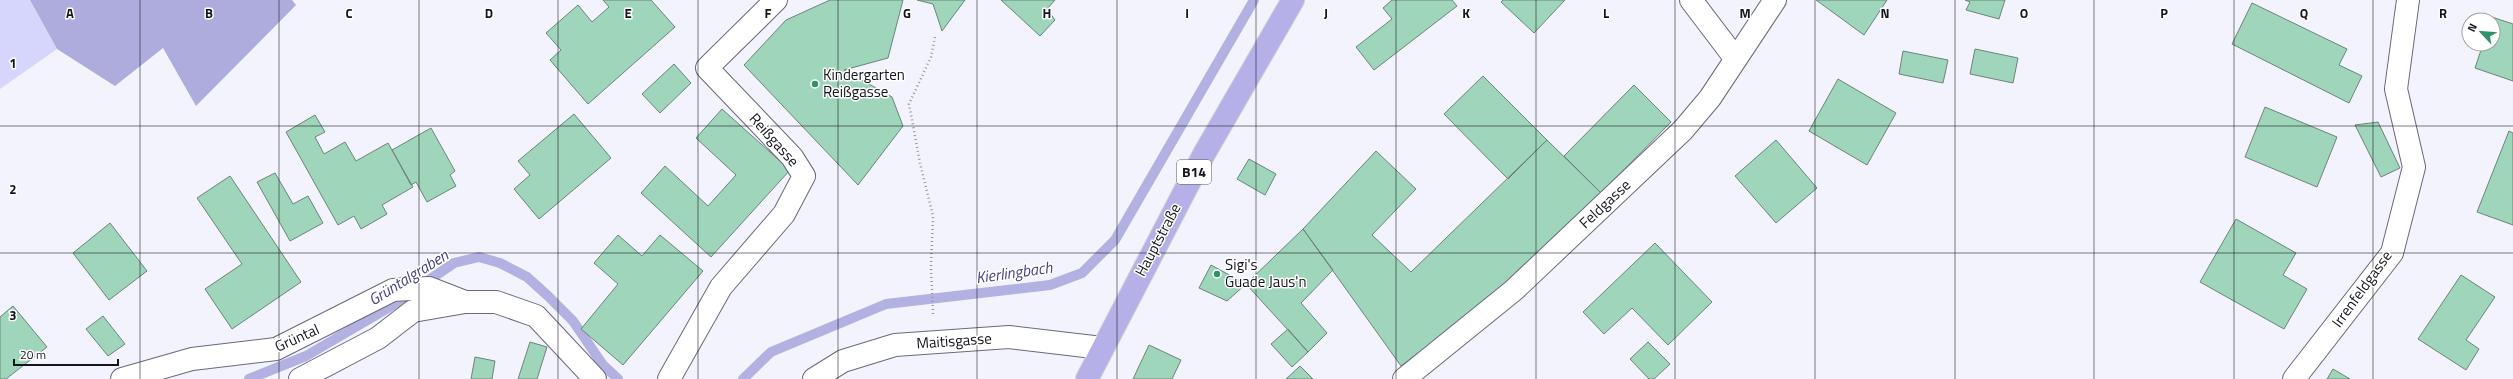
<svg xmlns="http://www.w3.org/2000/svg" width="2513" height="379" viewBox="0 0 2513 379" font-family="'Titillium Web',sans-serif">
<rect width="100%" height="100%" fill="#f2f3fc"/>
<path fill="#d6d6fc" d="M0 0H30L57 49 0 89Z"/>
<path fill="#adacdc" d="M30 0H292L296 5 196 106 163 48 115 86 57 49Z"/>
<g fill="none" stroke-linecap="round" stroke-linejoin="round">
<path stroke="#b2b1e1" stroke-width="10" d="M249 379 306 356 388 308 454 263 479 257 500 263 527 277 548 296 573 321 603 365 618 379
M743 379 771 352 886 304 1050 285 1082 273 1115 240 1254 0"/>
</g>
<path fill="#9fd5ba" stroke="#6d8478" d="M603 0H651L675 27 588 104 550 60 561 50 546 33 578 5 592 22 609 7Z
M830 0H903L888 58 844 70 892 97 903 126 858 185 744 65 786 20Z
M917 0H965L942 31 933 4Z
M1001 0H1055L1047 9 1055 20 1040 36Z
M1392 0H1452L1457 6 1374 70 1356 47 1392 19 1383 8Z
M1503 0H1565L1534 33 1501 2Z
M1816 0H1887L1864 35Z
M1965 0H2005L1999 19 1966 10 1970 2Z
M2252 3 2347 49 2339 65 2362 76 2349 103 2232 44Z
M2492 17 2513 24V81L2475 68 2483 44H2493Z
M1975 49 2018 58 2013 83 1970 74Z
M1903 51 1948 60 1943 83 1899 74Z
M674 64 691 83 660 113 642 94Z
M1483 76 1547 140 1508 179 1444 114Z
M1838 79 1896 113 1867 165 1809 131Z
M1634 85 1671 122 1601 193 1564 156Z
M2265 107 2337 137 2317 187 2245 157Z
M722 109 790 170 711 257 641 193 665 166 708 206 736 175 696 138Z
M574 114 611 158 539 219 514 189 530 175 518 161Z
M315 115 325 132 315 137 324 154 345 142 356 161 388 143 413 187 382 205 387 214 361 229 354 216 338 225 286 132Z
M2378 122 2400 168 2381 177 2355 125Z
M431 128 455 171 450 175 456 186 427 202 416 182 411 185 392 150Z
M2509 131 2513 133V225L2477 212Z
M1547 140 1601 193 1503 289 1401 366 1303 229 1376 151 1416 189 1372 235 1411 272Z
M1776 140 1817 188 1776 223 1735 176Z
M1249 159 1276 174 1265 195 1237 179Z
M275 173 293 204 308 196 323 223 290 241 257 182Z
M230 176 301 282 232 329 205 289 242 264 197 198Z
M2236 219 2296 253 2283 275 2307 289 2284 329 2200 282Z
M110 223 147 271 109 300 73 253Z
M1303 229 1333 270 1301 303 1327 333 1308 352 1246 284Z
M618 235 642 256 660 235 703 271 623 365 581 329 618 284 594 263Z
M1655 243 1712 302 1668 345 1632 308 1604 334 1583 312Z
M1211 265 1246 284 1227 301 1199 288Z
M2461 275 2495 297 2466 340 2479 349 2466 370 2418 339Z
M13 306 47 347 6 379H0V317Z
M103 316 125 344 108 356 86 329Z
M1288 329 1308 352 1292 367 1271 344Z
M530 342 547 347 537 379H518Z
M1648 342 1670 364 1654 379H1649L1630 359Z
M1149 345 1181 360 1172 379H1133Z
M475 357 495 361 492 379H471Z
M1300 366 1313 379H1286Z
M2333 369 2350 379H2327Z"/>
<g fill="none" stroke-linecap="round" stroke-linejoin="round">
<defs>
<path id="minor" d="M1691 0 1735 58
M122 379 192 359 276 349 393 290 429 288 465 302
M300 379 378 338 413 311 465 302H496L536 316 595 379
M669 379 721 287 784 214 804 176 792 157 707 68 776 0
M814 379 843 361 895 345 1009 337 1102 348
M1404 379 1514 290 1683 130 1710 98 1775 0
M2294 379 2392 253 2414 167 2396 89 2408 0"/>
<path id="primary" d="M1087 379 1204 154 1293 0"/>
</defs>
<use href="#minor" stroke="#69697e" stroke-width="24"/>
<use href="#primary" stroke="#d0d0d2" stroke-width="24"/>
<path stroke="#96969f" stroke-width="2.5" stroke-dasharray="1 3" stroke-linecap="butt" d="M933 314 931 267 933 216 920 163 909 104 931 57 935 37"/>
<use href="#minor" stroke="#fff" stroke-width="22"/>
<use href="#primary" stroke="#b5b0e8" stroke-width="22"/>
</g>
<path fill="none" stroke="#14141c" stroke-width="1" stroke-opacity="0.55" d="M140 0V379M279 0V379M419 0V379M558 0V379M698 0V379M838 0V379M977 0V379M1117 0V379M1256 0V379M1396 0V379M1536 0V379M1675 0V379M1815 0V379M1955 0V379M2094 0V379M2234 0V379M2373 0V379M0 126H2513M0 253H2513"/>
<g fill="#32916a" stroke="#fff" stroke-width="1.5">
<circle cx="815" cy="84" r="4"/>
<circle cx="1217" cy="274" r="4"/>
</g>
<g text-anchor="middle" stroke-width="3" stroke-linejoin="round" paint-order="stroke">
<rect fill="#fff" stroke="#5a5a60" stroke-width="1" x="1177" y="160" width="34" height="24" rx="3"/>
<g font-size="14" font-weight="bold" fill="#14141c">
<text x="1194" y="177">B14</text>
</g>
<g font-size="15" fill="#14141c" stroke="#fff" text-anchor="start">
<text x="823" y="80">Kindergarten<tspan x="823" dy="17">Reißgasse</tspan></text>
<text x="1225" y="270">Sigi's<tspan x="1225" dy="17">Guade Jaus'n</tspan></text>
</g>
<g font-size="15" fill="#14141c" stroke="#fff">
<text transform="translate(774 140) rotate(48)" y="5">Reißgasse</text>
<text transform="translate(1605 204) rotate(-43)" y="5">Feldgasse</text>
<text transform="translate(1158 240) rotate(-62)" y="5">Hauptstraße</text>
<text transform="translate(2362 289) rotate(-54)" y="5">Irrenfeldgasse</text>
<text transform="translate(297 338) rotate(-24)" y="5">Grüntal</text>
<text transform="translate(954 341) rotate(-4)" y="5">Maitisgasse</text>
</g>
<g font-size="16" font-style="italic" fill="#48437f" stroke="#fff">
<text transform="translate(1014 272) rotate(-8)" y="6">Kierlingbach</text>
<text transform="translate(408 277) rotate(-32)" y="6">Grüntalgraben</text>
</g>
</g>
<g font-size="13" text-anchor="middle" font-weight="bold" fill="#14141c" stroke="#fff" stroke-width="3" stroke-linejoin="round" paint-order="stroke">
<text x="70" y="18">A</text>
<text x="209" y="18">B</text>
<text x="349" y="18">C</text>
<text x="489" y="18">D</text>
<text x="628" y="18">E</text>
<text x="768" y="18">F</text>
<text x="907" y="18">G</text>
<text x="1047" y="18">H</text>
<text x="1187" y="18">I</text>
<text x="1326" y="18">J</text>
<text x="1466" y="18">K</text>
<text x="1606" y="18">L</text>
<text x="1745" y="18">M</text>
<text x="1885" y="18">N</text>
<text x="2024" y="18">O</text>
<text x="2164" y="18">P</text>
<text x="2304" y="18">Q</text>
<text x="2443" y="18">R</text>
<text x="13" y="68">1</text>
<text x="13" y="194">2</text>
<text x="13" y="320">3</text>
</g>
<g transform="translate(2481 32) rotate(296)"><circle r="19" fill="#ffffff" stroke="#a1a1a4"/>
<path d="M0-3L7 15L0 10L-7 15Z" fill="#32916a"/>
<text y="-6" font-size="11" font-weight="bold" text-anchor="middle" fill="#14141c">N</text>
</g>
<path d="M14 359v6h104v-6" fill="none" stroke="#14141c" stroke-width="2"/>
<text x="20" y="359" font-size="12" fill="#14141c" stroke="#ffffff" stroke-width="3" paint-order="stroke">20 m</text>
</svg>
